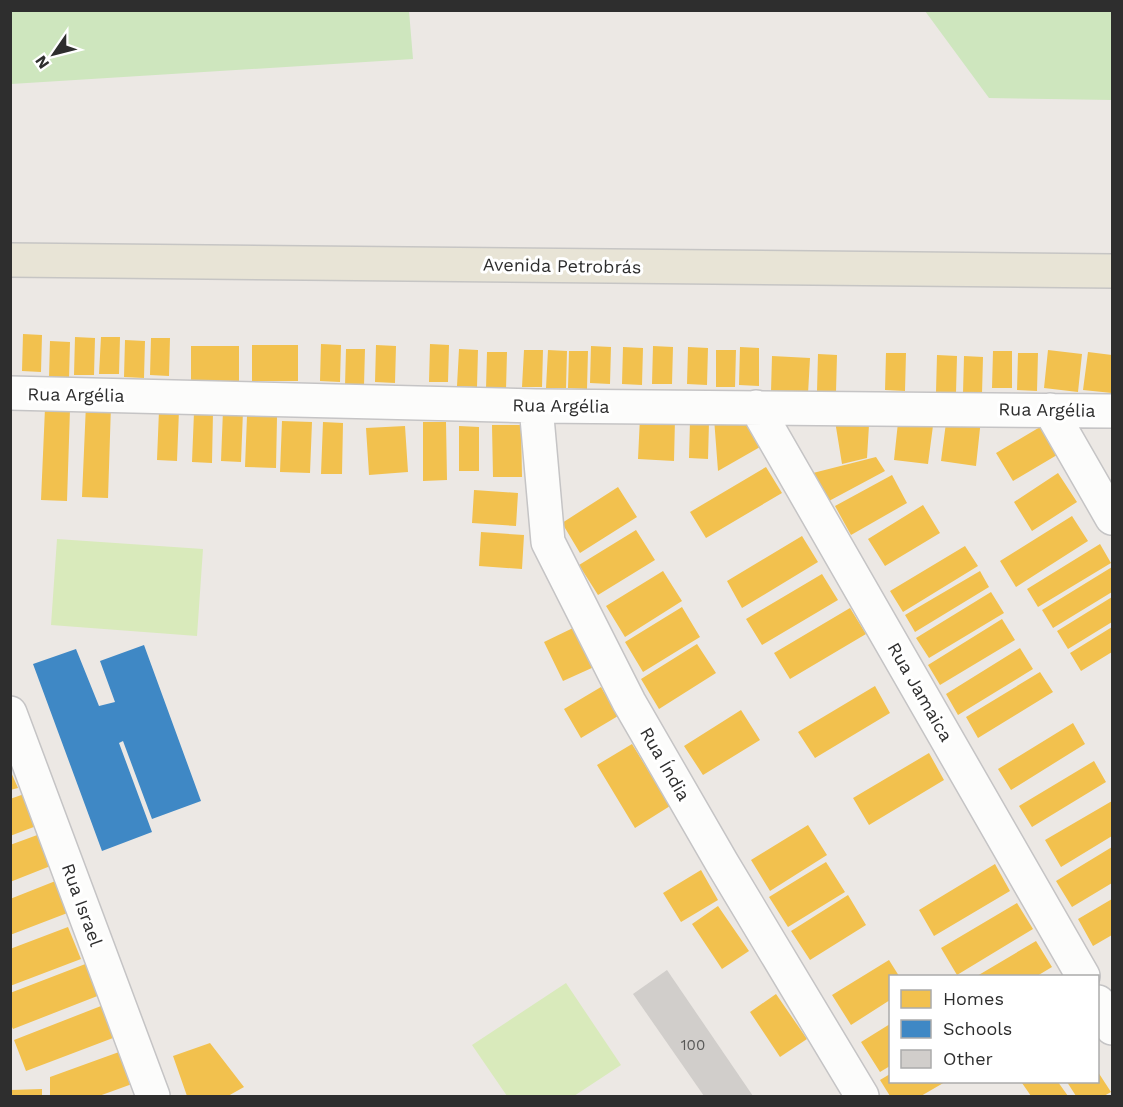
<svg xmlns="http://www.w3.org/2000/svg" width="1123" height="1107" viewBox="0 0 1123 1107" font-family="'Work Sans',sans-serif">
<rect width="100%" height="100%" fill="#ece8e4"/>
<path fill="#cee6be" d="M11 10 409 11 413 59 11 84Z
M925 11H1112V100L989 98Z"/>
<path fill="#d9eabb" d="M57 539 203 549 197 636 51 625Z
M566 983 621 1065 574 1096H507L472 1045Z"/>
<path fill="#f2c14e" d="M23 334 42 335 41 372 22 371Z
M75 337 95 338 94 375H74Z
M101 337H120L119 374H99Z
M151 338H170L169 376 150 375Z
M125 340 145 341 144 378 124 377Z
M50 341 70 342 69 379 49 378Z
M321 344 341 345 340 382 320 381Z
M430 344 449 345 448 382H429Z
M252 345H298V381H252Z
M376 345 396 346 395 383 375 382Z
M191 346H239V382L191 383Z
M591 346 611 347 610 384 590 383Z
M653 346 673 347 672 384H652Z
M623 347 643 348 642 385 622 384Z
M688 347 708 348 707 385 687 384Z
M740 347 759 348V386L739 385Z
M346 349H365L364 386H345Z
M459 349 478 350 477 387 457 386Z
M524 350H543L542 387H522Z
M548 350 567 351 566 388H546Z
M716 350H736L735 387H716Z
M1048 350 1082 354 1078 392 1044 388Z
M569 351H588L587 389 568 388Z
M993 351H1012V388H992Z
M487 352H507L506 390 486 389Z
M1088 352 1112 355V393L1083 390Z
M886 353H906L905 391 885 390Z
M1018 353H1038L1037 391 1017 390Z
M818 354 837 355 836 392 817 391Z
M937 355 957 356 956 393 936 392Z
M772 356 810 358 808 394 771 392Z
M964 356 983 357 982 394 963 393Z
M86 404 111 405 108 498 82 497Z
M45 408 70 409 67 501 41 500Z
M159 410H179L177 461 157 460Z
M223 410 243 411 241 462 221 461Z
M194 412H213L212 463 192 462Z
M899 413 934 418 928 464 894 460Z
M742 415 760 447 718 471 714 418Z
M947 415 981 419 976 466 941 461Z
M247 416 277 417 276 468 245 467Z
M640 417 675 419 674 461 638 459Z
M282 421 312 422 310 473 280 472Z
M690 421 709 422 708 459 689 458Z
M835 421 869 425 867 458 842 464Z
M323 422 343 423 342 474H321Z
M423 422H446L447 480 423 481Z
M492 425H521L522 477H493Z
M405 426 408 472 369 475 366 428Z
M459 426 479 427V471H459Z
M1040 427 1057 455 1013 481 996 453Z
M876 457 885 471 829 501 813 473Z
M766 467 782 493 706 538 690 512Z
M1058 473 1077 502 1032 531 1014 502Z
M892 475 907 503 851 535 835 506Z
M618 487 637 517 580 553 562 523Z
M474 490 518 493 516 526 472 523Z
M923 505 940 533 885 566 868 539Z
M1072 516 1088 541 1016 587 1000 561Z
M636 530 655 560 598 595 579 565Z
M481 532 524 535 522 569 479 566Z
M802 536 818 562 742 608 727 581Z
M1100 544 1111 563 1038 607 1027 589Z
M965 546 978 566 903 612 890 591Z
M1112 567V592L1053 628 1042 610Z
M663 571 682 601 625 637 606 606Z
M980 571 989 587 915 632 905 615Z
M822 574 838 600 762 645 746 619Z
M991 592 1004 613 929 658 916 638Z
M1112 597V622L1068 649 1057 631Z
M682 607 700 637 643 672 625 642Z
M850 608 866 634 790 679 774 653Z
M1002 619 1015 640 940 685 928 665Z
M575 627 594 667 563 681 544 642Z
M1112 627V652L1081 671 1070 653Z
M697 644 716 673 659 709 641 679Z
M1020 648 1033 669 958 715 946 694Z
M1040 672 1053 692 978 738 966 717Z
M875 686 890 713 815 758 798 732Z
M601 687 618 716 581 738 564 709Z
M741 710 760 740 703 775 684 746Z
M1073 723 1085 744 1011 790 998 769Z
M632 744 670 806 635 828 597 765Z
M929 753 944 780 869 825 853 798Z
M1094 761 1106 782 1032 827 1019 806Z
M10 770 18 788 10 790Z
M27 793 39 825 10 836V799Z
M1112 801V836L1061 867 1045 840Z
M808 825 827 855 770 891 751 860Z
M40 834 53 865 10 882V845Z
M1112 847V883L1072 907 1056 881Z
M826 862 845 892 788 927 769 897Z
M995 864 1010 891 934 936 919 910Z
M701 870 718 900 681 922 663 893Z
M58 880 70 912 10 935V899Z
M848 895 866 925 810 960 791 931Z
M1112 899V935L1093 946 1078 919Z
M1017 903 1033 929 957 975 941 948Z
M718 906 749 951 722 969 692 924Z
M68 927 81 959 10 986V949Z
M1036 941 1052 967 1037 976H977Z
M889 960 899 976H890V1000L851 1025 832 995Z
M88 963 100 995 13 1029 10 1023V993Z
M776 994 807 1039 780 1057 750 1012Z
M101 1006 113 1038 26 1071 14 1040Z
M890 1024V1066L880 1072 861 1042Z
M210 1043 244 1087 228 1096H187L173 1056Z
M119 1052 132 1084 99 1096H50V1077Z
M1098 1072 1111 1092 1104 1096H1076L1067 1082H1098Z
M890 1074V1082H945L921 1096H890L880 1080Z
M1024 1082H1058L1068 1096H1031L1022 1083Z
M42 1089V1096H10V1090Z"/>
<path fill="#3f88c5" d="M144 645 201 801 152 819 123 741 119 743 152 832 102 851 33 664 76 649 99 706 115 702 100 661Z"/>
<path fill="#d1cecb" d="M667 970 753 1096H704L633 994Z"/>
<g fill="none" stroke-linecap="round" stroke-linejoin="round">
<defs>
<path id="minor" d="M10 393 536 406 1112 411
M536 406 548 542 629 702 722 863 862 1096
M756 407 1083 976
M1050 410 1112 518
M10 713 153 1096
M1098 1002 1112 1028"/>
<path id="major" d="M10 260 1112 271"/>
</defs>
<use href="#minor" stroke="#c5c4c5" stroke-width="36"/>
<use href="#major" stroke="#c6c5c4" stroke-width="36"/>
<use href="#minor" stroke="#fcfcfb" stroke-width="33"/>
<use href="#major" stroke="#e8e4d6" stroke-width="33"/>
</g>
<g text-anchor="middle" stroke-width="6" stroke-linejoin="round" paint-order="stroke">
<g font-size="15" fill="#585857">
<text x="693" y="1050">100</text>
</g>
<g font-size="18" fill="#2e2e2e" stroke="#fff">
<text transform="translate(562 266) rotate(1)" y="6">Avenida Petrobrás</text>
<text transform="translate(76 395) rotate(1)" y="6">Rua Argélia</text>
<text transform="translate(561 406) rotate(1)" y="6">Rua Argélia</text>
<text transform="translate(1047 410) rotate(1)" y="6">Rua Argélia</text>
<text transform="translate(920 692) rotate(60)" y="6">Rua Jamaica</text>
<text transform="translate(665 764) rotate(60)" y="6">Rua Índia</text>
<text transform="translate(82 905) rotate(70)" y="6">Rua Israel</text>
</g>
</g>
<rect width="1123" height="1107" fill="none" stroke="#2e2e2e" stroke-width="24"/>
<rect x="889" y="975" width="210" height="108" fill="#ffffff" stroke="#ababab" stroke-width="1.5"/>
<rect x="901" y="990" width="30" height="18" fill="#f2c14e" stroke="#ababab" stroke-width="1.5"/>
<text x="943" y="1005" font-size="18" fill="#2e2e2e">Homes</text>
<rect x="901" y="1020" width="30" height="18" fill="#3f88c5" stroke="#ababab" stroke-width="1.5"/>
<text x="943" y="1035" font-size="18" fill="#2e2e2e">Schools</text>
<rect x="901" y="1050" width="30" height="18" fill="#d1cecb" stroke="#ababab" stroke-width="1.5"/>
<text x="943" y="1065" font-size="18" fill="#2e2e2e">Other</text>
<g transform="translate(54 54) rotate(235)" stroke="#ffffff" stroke-width="4.5" paint-order="stroke">
<path d="M0-4.5L10 22L0 15L-10 22Z" fill="#2e2e2e"/>
<text y="-9" font-size="16" font-weight="bold" text-anchor="middle" fill="#2e2e2e">N</text>
</g>
</svg>
